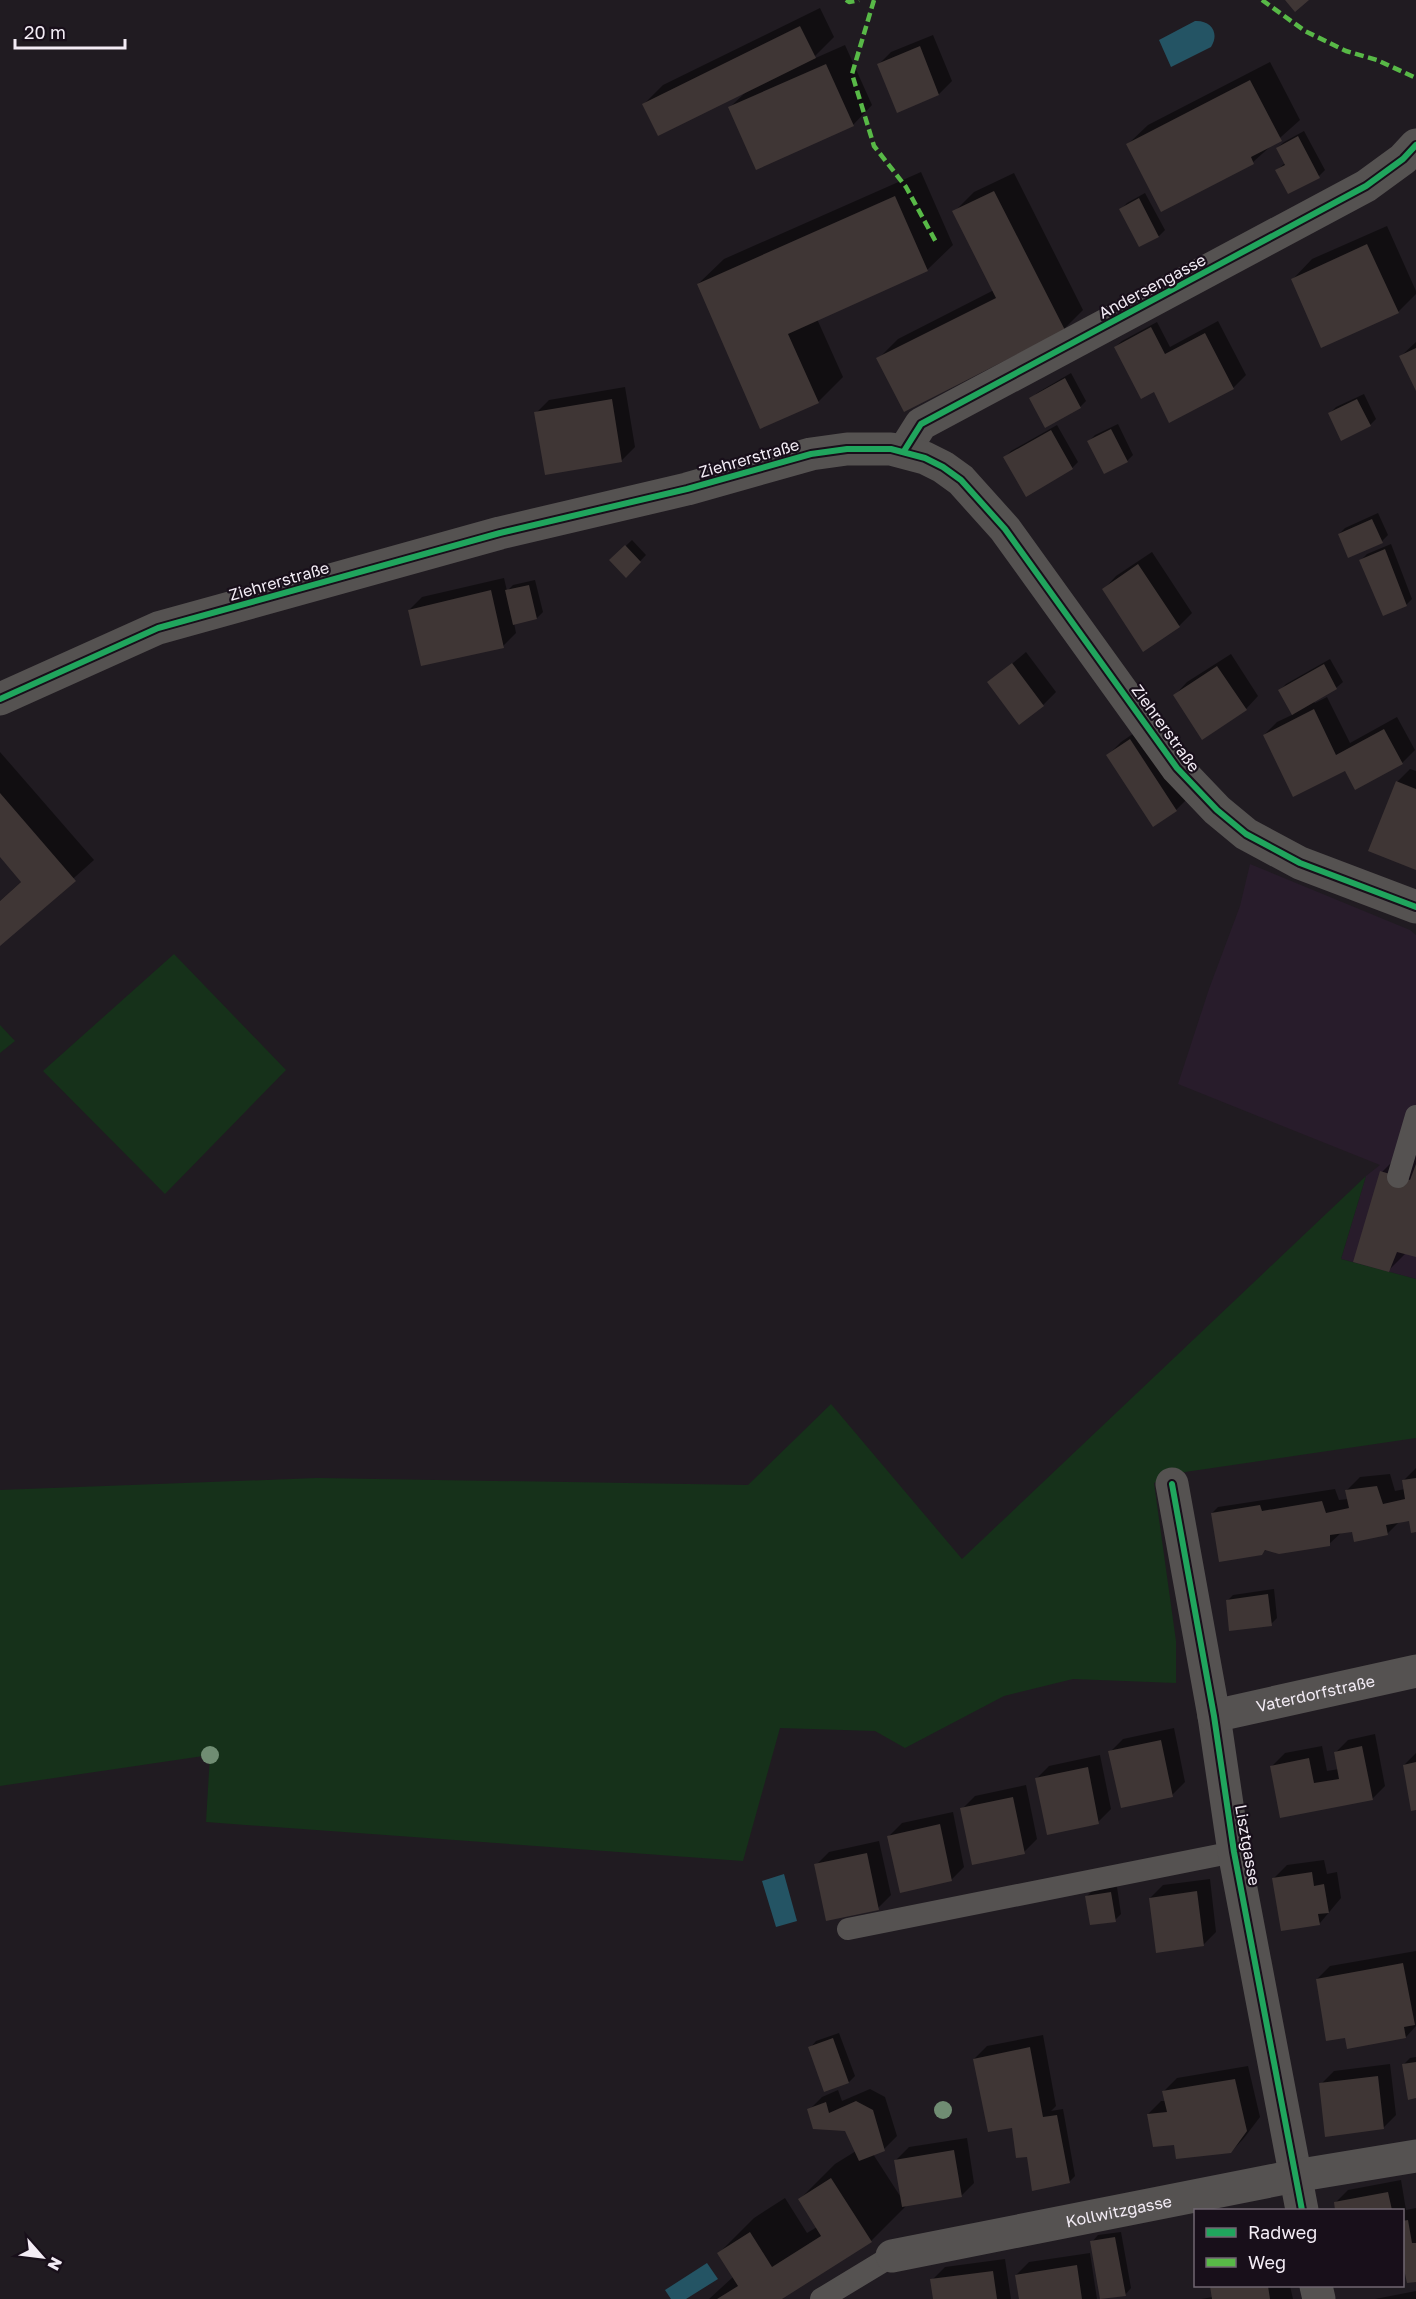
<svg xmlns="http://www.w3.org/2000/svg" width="1416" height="2299" viewBox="0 0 1416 2299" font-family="'Golos Text',sans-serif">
<rect width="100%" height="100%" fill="#201b21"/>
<path fill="#281c2b" d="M1250 864 1410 930 1416 935V1279L1341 1259 1366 1176 1380 1165 1178 1084 1209 989 1240 906Z"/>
<path fill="#16311a" d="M174 954 286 1070 165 1194 43 1071Z
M0 1025 15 1041 0 1053Z
M1366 1176 1341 1259 1416 1279V1438L1185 1472 1154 1483 1176 1641V1683L1073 1679 1004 1696 905 1748 875 1731 780 1728 743 1861 206 1822 210 1755 0 1786V1490L317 1478 748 1485 831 1404 962 1559Z"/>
<path fill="#245464" d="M1195 21C1211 20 1220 33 1211 47L1171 67 1159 40Z
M784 1874 797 1921 776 1927 762 1881Z
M707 2263 718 2279 686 2299H671L665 2290Z"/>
<path fill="#0007" d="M820 8 834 37 811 60 845 45 872 105 853 125 730 107 747 91 644 104 663 85Z
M933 35 952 81 939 94 897 111 878 65 891 52Z
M1270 62 1300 120 1253 162 1128 144 1148 125Z
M1304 131 1325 170 1319 176 1277 170 1285 163 1277 148 1284 142Z
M921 172 953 245 927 270 817 319 843 377 818 402 698 284 724 259Z
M1014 173 1083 310 1064 329 878 359 898 339 994 290 954 212 974 192Z
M1145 193 1165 230 1159 236 1140 245 1121 209 1127 203Z
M1387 226 1416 291V294L1398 312 1293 279 1312 259Z
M1218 321 1246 375 1233 388 1154 390 1115 347 1122 341 1157 322 1170 347Z
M1416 342V388L1401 356Z
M1071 373 1086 401 1080 407 1031 399 1037 393Z
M625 387 635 447 622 460 536 413 549 400Z
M1364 394 1376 419 1370 425 1330 413 1336 407Z
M1118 424 1133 455 1127 461 1089 441 1095 435Z
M1057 425 1078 462 1072 468 1005 457 1011 451Z
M1378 513 1388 535 1382 541 1339 534 1345 528Z
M632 540 646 555 626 576 611 560Z
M1391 544 1412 599 1406 605 1361 560 1367 554Z
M1152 552 1192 613 1179 626 1104 589 1116 576Z
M504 578 507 591 513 585 535 580 543 612 537 618 514 623 516 633 503 646 409 610 422 597Z
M1026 652 1056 692 1043 705 989 683Z
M1231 654 1258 696 1246 709 1175 695 1187 682Z
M1330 659 1343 682 1336 688 1313 701 1315 703 1327 697 1350 743 1397 717 1415 750 1402 763 1345 769 1264 735 1277 722 1294 714 1280 690 1286 684Z
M1143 727 1189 797 1176 810 1108 755 1121 742Z
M0 752 94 860 0 944V901L22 881 0 855Z
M1410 769 1416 771V868L1397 782Z
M1407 1147 1416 1149V1255L1406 1253 1389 1270 1382 1172Z
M1416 1468V1530L1410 1519 1400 1521 1387 1534 1353 1530 1342 1532 1329 1544 1267 1549 1261 1554 1212 1513 1218 1507 1335 1489 1339 1500 1348 1499 1347 1490 1360 1477 1390 1474 1395 1491 1405 1489 1403 1481Z
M1274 1589 1277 1618 1271 1624 1227 1601 1233 1595Z
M1174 1728 1185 1782 1172 1795 1110 1752 1123 1739Z
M1375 1734 1385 1786 1372 1799 1282 1816 1272 1766 1285 1753 1322 1746 1327 1771 1339 1769 1335 1753 1348 1740Z
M1416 1753V1808L1404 1765Z
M1100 1755 1111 1809 1098 1822 1036 1779 1049 1766Z
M1026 1785 1037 1839 1024 1852 962 1809 975 1796Z
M953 1812 964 1867 951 1880 889 1836 902 1823Z
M879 1841 891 1895 878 1908 816 1865 829 1852Z
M1324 1860 1327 1874 1337 1872 1341 1898 1320 1923 1274 1878 1287 1865Z
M1210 1879 1216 1932 1203 1945 1150 1898 1163 1885Z
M1117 1887 1121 1914 1115 1920 1087 1896 1093 1890Z
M1416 1951V2026L1406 2037 1346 2036 1317 1979 1330 1966Z
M839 2033 855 2076 849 2082 825 2090 810 2048 816 2041Z
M1043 2035 1056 2106 1051 2111 1063 2109 1075 2176 1069 2182 1028 2156 1017 2125 974 2059 987 2046Z
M1416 2057V2097L1404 2064 1410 2058Z
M1390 2064 1396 2115 1383 2128 1321 2084 1334 2071Z
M1248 2066 1260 2117 1244 2138 1231 2152 1175 2143 1148 2114 1161 2101H1166L1164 2091 1177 2078Z
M870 2089 885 2097 897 2136 884 2149 873 2154 902 2199 896 2160 909 2147 967 2138 974 2183 961 2196 907 2205 871 2241 779 2299H709L733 2277 719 2253 754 2218 785 2198 807 2233 817 2227 800 2199 835 2164 856 2151 846 2130 809 2110 822 2097 838 2090 842 2101Z
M1401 2180 1406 2210 1416 2208V2280L1402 2257V2210H1337L1335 2203 1348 2190Z
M1121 2232 1131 2288 1125 2295 1092 2242 1098 2235Z
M1090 2253 1097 2299H1020L1016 2275 1029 2262Z
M1005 2259 1011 2299H935L932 2280 945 2267Z
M1212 2286H1290L1293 2299H1201L1213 2297Z
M1416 2291V2299H1375Z"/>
<path fill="#3f3635" d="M1285 0H1309L1295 12Z
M800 26 816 58 658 136 642 104Z
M920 46 939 95 897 113 877 64Z
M826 64 854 126 756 170 728 107Z
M1250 80 1282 141 1251 157 1254 164 1161 212 1126 144Z
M1298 136 1320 178 1288 194 1275 170 1285 165 1276 148Z
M994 191 1065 330 904 412 876 358 996 298 952 211Z
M895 196 928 271 788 334 819 403 760 429 697 284Z
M1139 198 1159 237 1139 247 1119 209Z
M1367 244 1399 313 1321 348 1291 279Z
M1151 327 1165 354 1205 333 1234 389 1169 423 1154 392 1141 399 1114 347Z
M1416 348V391L1399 356Z
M1065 378 1081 408 1045 428 1029 398Z
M612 399 622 462 545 475 534 412Z
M1357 399 1371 426 1341 441 1328 413Z
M1111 429 1128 462 1104 474 1087 441Z
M1051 430 1073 469 1026 497 1003 457Z
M1372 519 1383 543 1348 558 1338 534Z
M625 545 641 562 626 578 609 560Z
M1385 549 1407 606 1383 616 1359 560Z
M1138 564 1180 627 1143 652 1102 589Z
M529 585 537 619 513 625 505 590Z
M491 590 504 648 421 666 408 610Z
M1012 663 1044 706 1019 725 987 682Z
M1324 664 1337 689 1292 715 1278 690Z
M1217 666 1247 710 1202 740 1173 695Z
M1314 709 1336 755 1384 729 1403 764 1355 790 1345 771 1293 797 1263 735Z
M1130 739 1177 811 1153 827 1106 755Z
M1396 781 1416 789V870L1368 851Z
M0 793 76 881 0 946V901L21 882 0 857Z
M1416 1164V1257L1397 1252 1389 1272 1353 1262 1380 1171 1410 1180Z
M1416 1478V1532L1411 1533 1409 1521 1404 1522 1386 1525 1388 1535 1354 1542 1352 1532 1330 1535V1546L1279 1554 1265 1550 1262 1555 1219 1562 1211 1513 1260 1505 1262 1511 1322 1501 1326 1513 1349 1508 1345 1490 1377 1486 1383 1504 1405 1499 1402 1480Z
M1268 1594 1272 1626 1229 1631 1226 1600Z
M1161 1740 1173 1797 1121 1808 1108 1751Z
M1362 1746 1373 1800 1280 1818 1270 1766 1309 1758 1314 1783 1339 1779 1334 1752Z
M1416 1762V1810L1411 1811 1403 1765Z
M1088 1767 1099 1824 1047 1835 1035 1778Z
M1013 1797 1025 1854 972 1865 960 1808Z
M940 1824 952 1881 900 1893 887 1836Z
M867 1853 879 1910 826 1921 814 1864Z
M1312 1872 1314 1886 1324 1884 1329 1913 1318 1914 1320 1925 1281 1931 1272 1878Z
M1197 1891 1204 1946 1156 1953 1149 1898Z
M1111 1892 1116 1922 1090 1925 1085 1896Z
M1403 1963 1415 2025 1404 2027 1406 2038 1347 2049 1345 2038 1326 2041 1316 1979Z
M833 2038 849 2083 824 2092 808 2047Z
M1030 2047 1043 2117 1057 2115 1070 2183 1032 2191 1027 2157 1016 2158 1012 2128 988 2132 973 2059Z
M1416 2062V2098L1408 2100 1402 2064Z
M1378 2076 1384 2129 1325 2137 1319 2083Z
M1235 2079 1247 2131 1231 2153 1176 2159 1174 2145 1153 2147 1147 2114 1167 2112 1162 2091Z
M856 2101 873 2110 885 2151 859 2161 845 2131 813 2129 807 2109 826 2102 829 2113Z
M954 2150 962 2197 902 2207 894 2160Z
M831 2178 872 2242 782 2299H717L738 2286 717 2253 750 2232 772 2267 821 2236 798 2199Z
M1388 2192 1392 2210H1335L1334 2202Z
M1408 2220 1412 2243H1416V2282L1407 2283 1402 2260V2221Z
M1115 2237 1126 2296 1100 2299 1090 2241Z
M1077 2265 1082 2299H1019L1015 2275Z
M993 2271 997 2299H933L930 2279Z
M1210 2286H1268L1270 2299H1212Z"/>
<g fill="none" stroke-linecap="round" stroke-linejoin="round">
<path stroke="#555251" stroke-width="22" d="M1398 1177 1416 1116
M848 1929 1234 1852
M821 2299 892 2256"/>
<g stroke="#555251" stroke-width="33">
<path d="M904 451 921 424 1366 186 1403 159 1416 145"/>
<path d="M0 699 158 628 500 533 687 489 811 454 847 449H891L925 458 943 467 961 480 1005 529 1177 768 1217 810 1246 834 1300 863 1416 907"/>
<path d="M1172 1484 1214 1716 1234 1852 1302 2210"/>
<path id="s1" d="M1214 1716 1416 1671"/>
<path id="s2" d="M892 2256 1295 2176 1416 2156"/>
<path d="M1316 2286 1319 2299"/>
</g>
<path stroke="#58b947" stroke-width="4.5" stroke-dasharray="9 4.5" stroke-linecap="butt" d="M846 0 849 2 859 0
M874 0 852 74 874 146 906 187 936 242
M1262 0 1305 31 1346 51 1377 60 1416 78"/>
<defs>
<path id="cycleway" d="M904 451 921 424 1366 186 1403 159 1416 145
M0 699 158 628 500 533 687 489 811 454 847 449H891L925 458 943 467 961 480 1005 529 1177 768 1217 810 1246 834 1300 863 1416 907
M1172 1484 1214 1716 1234 1852 1302 2210"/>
</defs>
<use href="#cycleway" stroke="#180f1a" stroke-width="10"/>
<use href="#cycleway" stroke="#20a55d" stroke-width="6"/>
</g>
<g fill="#708d73">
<circle cx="210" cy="1755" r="9"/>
<circle cx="943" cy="2110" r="9"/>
</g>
<g text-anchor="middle" stroke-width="4.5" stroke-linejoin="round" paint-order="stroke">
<g font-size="16" fill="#f3ecf5" stroke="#180f1a">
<text transform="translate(1152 286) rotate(-28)" y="6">Andersengasse</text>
<text transform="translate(749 458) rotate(-16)" y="6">Ziehrerstraße</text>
<text transform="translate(279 581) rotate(-16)" y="6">Ziehrerstraße</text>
<text transform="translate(1166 728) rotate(54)" y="6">Ziehrerstraße</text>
<text dy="6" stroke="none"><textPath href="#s1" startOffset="104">Vaterdorfstraße</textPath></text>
<text transform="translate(1248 1845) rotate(80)" y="6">Lisztgasse</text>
<text dy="6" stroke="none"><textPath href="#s2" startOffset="231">Kollwitzgasse</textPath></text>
</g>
</g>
<rect x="1194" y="2209" width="210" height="78" fill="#180f1a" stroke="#706772" stroke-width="1.5"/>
<rect x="1206" y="2228" width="30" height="9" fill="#20a55d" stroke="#706772" stroke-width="1.5"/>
<text x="1248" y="2239" font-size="18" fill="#f3ecf5">Radweg</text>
<rect x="1206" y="2258" width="30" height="9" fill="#58b947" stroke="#706772" stroke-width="1.5"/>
<text x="1248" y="2269" font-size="18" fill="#f3ecf5">Weg</text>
<g transform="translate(42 2257) rotate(118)" stroke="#180f1a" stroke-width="4.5" paint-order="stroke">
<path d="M0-4.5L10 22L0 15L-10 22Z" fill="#f3ecf5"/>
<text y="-9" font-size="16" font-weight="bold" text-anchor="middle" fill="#f3ecf5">N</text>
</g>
<path d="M15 39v9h110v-9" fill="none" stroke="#f3ecf5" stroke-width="3"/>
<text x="24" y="39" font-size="18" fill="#f3ecf5" stroke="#180f1a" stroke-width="4.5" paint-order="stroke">20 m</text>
</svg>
